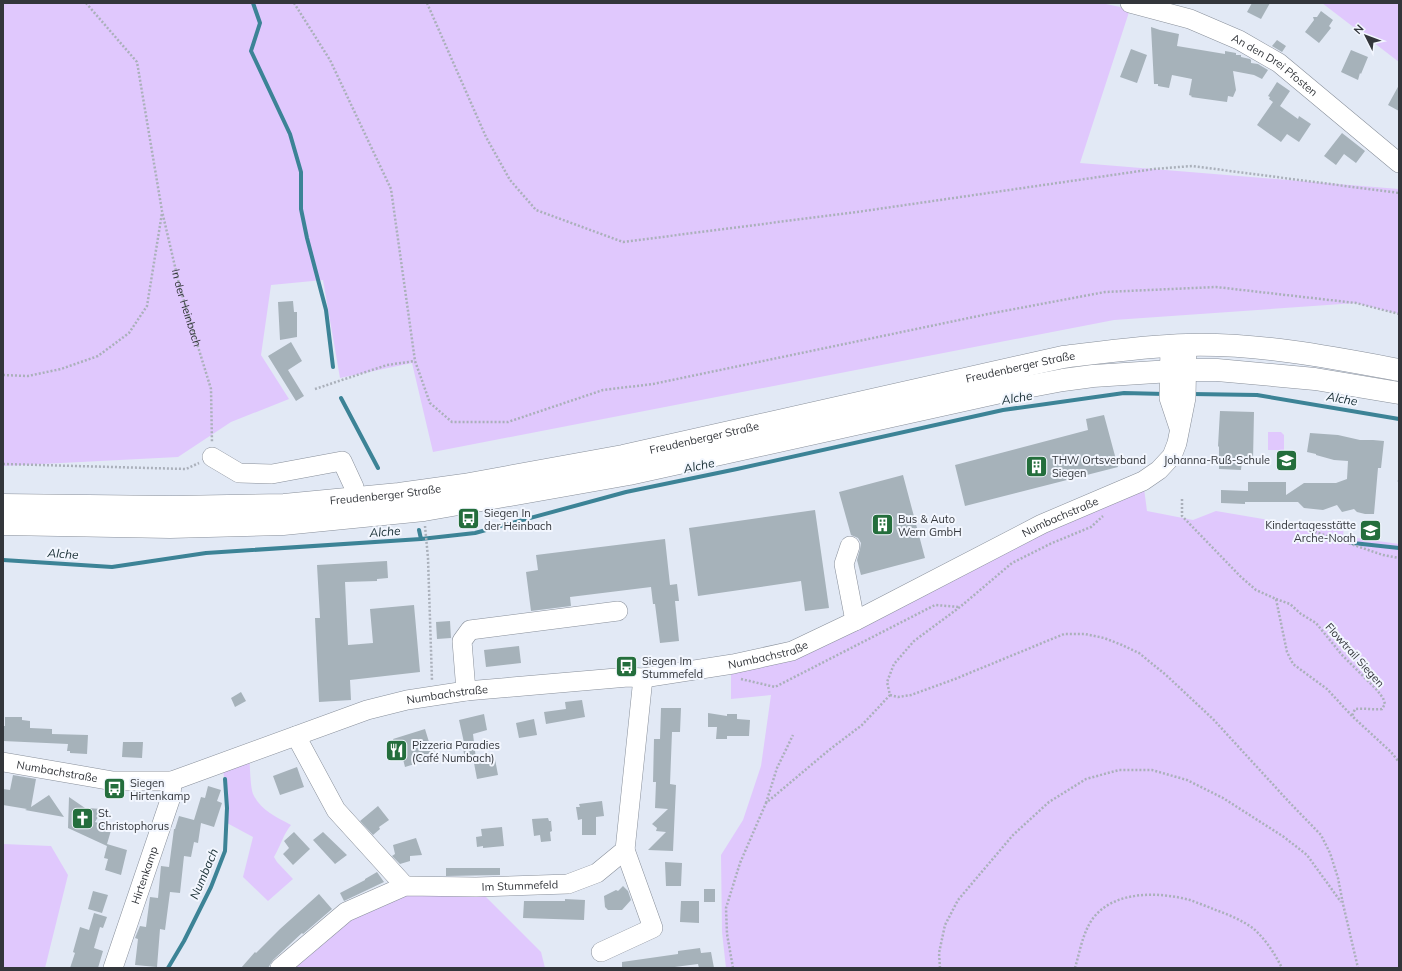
<svg xmlns="http://www.w3.org/2000/svg" width="1402" height="971" viewBox="0 0 1402 971" font-family="Mulish,sans-serif">
<rect width="100%" height="100%" fill="#e2e9f5"/>
<path fill="#e0c8fd" d="M3 3H1101L1130 9 1080 163 1399 189V314L1356 303 1114 320 433 452 412 363 340 378 323 280 271 285 261 355 289 399 231 422 178 457 3 466Z
M1322 3H1399V62Z
M1268 432H1281L1284 435V450H1268Z
M1143 481 1147 511 1193 520 1216 511 1292 524 1344 526 1343 536 1399 544V968H726L722 932 721 855 743 820 761 766 771 695 731 699V674L733 664 757 659Z
M249 753C250 763 250 786 253 794 260 810 276 817 291 825 283 835 281 845 274 857L277 862 293 879 268 901 243 877 253 837 227 823C228 803 227 784 221 764Z
M3 844 51 846 68 875 45 968H3Z
M405 886 476 887 541 952 545 968H280L346 912Z"/>
<g fill="none" stroke-linecap="round" stroke-linejoin="round">
<path stroke="#3c8396" stroke-width="4" d="M253 3 260 23 251 51 290 134 301 172V209L307 238 326 310 333 367
M1192 394 1257 395 1399 419
M341 398 378 468
M419 530 421 539
M1349 541 1353 543 1399 548
M3 560 112 567 206 553 421 539 475 533 626 492 737 469 1003 410 1124 393 1165 394
M168 968 184 941 211 887 225 851 227 808 225 779"/>
</g>
<path fill="#a6b2ba" d="M1252 3H1270L1261 19 1247 12Z
M1321 11 1333 20 1329 26 1331 28 1319 43 1305 32 1314 20 1313 17H1317Z
M1151 27 1160 30 1179 34 1177 46 1225 54V51L1236 53V55H1241V57L1250 59 1251 60V63L1258 64 1268 70 1262 79 1254 75 1233 71 1236 90 1233 97 1228 96 1227 102 1191 97 1192 96 1189 95 1192 79 1172 75 1169 88 1158 86V84H1154Z
M1277 40 1286 46 1282 52 1272 46Z
M1131 49 1147 55 1137 83 1120 77Z
M1351 50 1368 57 1361 74 1360 73 1358 80 1341 72Z
M1277 82 1290 91 1280 106 1298 119 1299 116 1311 124 1299 142 1287 134 1281 142 1257 125 1273 102 1269 99 1270 97 1268 96Z
M1399 85V111L1388 105Z
M1342 133 1365 151 1356 163 1344 154 1336 165 1324 156Z
M293 301 294 312H297V337L280 340 278 302Z
M291 342 302 361 288 370 304 396 296 401 268 356Z
M1220 411 1254 412 1253 460H1242L1241 470 1219 469V447L1218 446Z
M1104 415 1118 467 965 506 955 465 1088 430 1086 419Z
M1310 433 1338 435 1360 440H1373L1384 441 1381 468H1378L1374 514H1365L1357 512 1354 509 1342 512 1337 505 1323 510 1304 508 1298 502H1245V504L1221 503V490L1248 491V482H1286V495L1304 483H1336L1347 479 1348 461 1334 460 1316 455V454L1307 452Z
M903 475 925 558 861 575 857 560 860 549 861 543 858 538 851 535 839 492Z
M815 510 829 608 805 611 801 581 698 596 689 528Z
M665 539 670 585 677 584 679 601H675L679 641 660 643 655 604H653L651 587 570 597 571 606 531 611 526 572 538 570 536 555Z
M387 561 388 578 377 579V581L345 582 348 645 373 643 370 609 414 605 420 672 350 680 351 700 319 702 315 618H320L317 565Z
M450 621 451 638 437 639 436 622Z
M519 646 521 663 486 667 484 650Z
M241 692 246 701 235 707 231 698Z
M582 700 585 717 546 724 544 712 566 709 565 702Z
M661 708H681L680 732H672L670 784 676 785 673 851 648 850 666 832 656 831 657 828 652 824 668 809 655 808 656 782H653L654 739H660Z
M708 713 727 716V714H737V719L750 720 749 736H727V739H716L717 727H708Z
M484 714 487 730 473 734 476 759 465 761 463 747H465L459 720Z
M5 717H22V720L30 721V728L52 729V734L88 735 87 754 70 753V751H67L68 744 3 741V726H5Z
M534 719 537 735 519 738 516 723Z
M425 729 429 742 431 741 436 756 421 760V762L405 767 402 755 389 759 386 749 395 746 393 739Z
M123 742H143L142 758 122 757Z
M495 759 498 775 477 779 474 763Z
M297 767 304 787 280 795 273 776Z
M13 775 36 779 31 807 49 795 64 817 25 810 27 809 3 805V789L10 790Z
M208 786 221 790 217 801 222 803 214 827 201 823 198 843 194 842 191 857 184 856 180 893 170 892 165 930 160 929 157 967 135 965 138 939 135 938 140 926 146 927 150 897 158 898 161 866 169 867 174 829H175L179 816 194 820 201 797 205 798Z
M69 797 85 808 103 809 95 822 112 827 107 844 127 850 121 875 105 870 108 859 104 858 107 846 68 828Z
M602 801 604 816 596 817V835H582V819L578 820 576 807H580L579 804Z
M378 806 389 820 379 827 380 829 373 835 360 821Z
M548 818 549 821H551L552 831 550 832 551 841 541 842 540 835 534 836 532 819Z
M502 827 504 846 483 848V846L477 847 476 837 482 836 481 829Z
M294 832 310 849 293 865 283 854 289 848 284 841Z
M323 832 347 855 335 864 313 840Z
M416 838 422 855 410 856V861L400 864 392 856 395 854 393 845Z
M665 862 682 863 681 886H666Z
M446 868H500V875L446 876Z
M377 872 384 882 344 901 340 893 365 880V879Z
M623 886 628 891 631 900 622 910H608L605 907 604 896 616 890 618 891Z
M704 889H715V902H704Z
M93 891 108 895 102 913 88 909Z
M319 894 332 909 303 934 302 933 273 960 268 968H241L255 952 256 953 280 929Z
M565 899 585 900 584 920 523 918 524 901H565Z
M681 901H699V923L680 922Z
M94 913 107 917 103 928 100 927 94 948 103 951 98 968H70L75 953 73 952 80 927 89 930Z
M700 948 701 953 711 952 714 968H699L698 964 667 968H622V962L678 954V951Z"/>
<g fill="none" stroke-linecap="round" stroke-linejoin="round">
<defs>
<g id="minor">
<path id="s2" d="M1130 3 1190 19 1239 40 1279 63 1399 163"/>
<path d="M1170 347 1169 398 1179 428"/>
<path d="M212 457 239 473 272 474 342 461 354 487 355 499"/>
<path d="M850 546 844 564 855 621"/>
<path d="M466 691 462 641 470 630 618 611"/>
<path d="M296 736 336 810 405 886"/>
<path id="s3" d="M3 762 113 781H172L367 710 407 700 466 691 628 677 643 678 733 664 792 651 855 621 1042 524 1143 481 1159 470 1172 456 1177 443 1186 398 1187 345"/>
<path d="M601 952 653 928 625 850"/>
<path id="s4" d="M113 968 171 797 172 781"/>
<path id="s5" d="M280 968 346 912 405 886 476 887 568 884 597 873 625 850 643 678"/>
</g>
<g id="major">
<path id="s6" d="M3 505 173 507 284 505 399 494 464 485 623 456 1063 357C1104 352 1146 346 1187 345 1258 343 1330 357 1399 370"/>
<path d="M3 524 170 527 283 524 424 510 629 474 1005 391 1063 380 1093 376 1187 370H1217L1315 379 1399 393"/>
</g>
</defs>
<use href="#minor" stroke="#888f9a" stroke-width="20"/>
<use href="#major" stroke="#888f9a" stroke-width="23"/>
<g stroke="#aab0ba" stroke-width="2.5" stroke-dasharray="2 2" stroke-linecap="butt">
<path id="s1" d="M86 3 137 62 162 211 180 288 211 389 212 443"/>
<path d="M294 3 330 60 391 189 415 361 430 403 452 422H508L603 390 653 384 988 314 1105 292 1216 287 1356 303 1399 314"/>
<path d="M427 3 486 137 510 180 536 210 623 242 864 211 1154 169 1192 166 1399 193"/>
<path d="M3 375 28 376 61 369 98 356 129 333 147 306 162 213"/>
<path d="M315 389 387 365 415 361"/>
<path d="M3 464 186 469 199 463"/>
<path d="M1399 482V480"/>
<path d="M1182 499V516L1241 577 1256 590 1276 599 1287 652 1293 664 1327 689 1352 716 1391 752 1399 762"/>
<path d="M1292 524 1383 555 1399 558"/>
<path d="M425 526 428 558 432 681"/>
<path d="M1276 599 1290 604 1301 614 1316 623 1342 655 1377 690 1383 698 1385 704 1382 709C1373 710 1364 708 1355 709L1352 716"/>
<path d="M741 679 775 687 935 605 959 607"/>
<path d="M890 695 898 697 911 695 955 679 1064 634H1085L1104 638 1122 645 1139 653 1166 675 1213 719 1290 803 1321 835 1330 853 1338 878 1343 904 1358 968"/>
<path d="M766 803 777 768 793 735"/>
<path d="M733 968 727 934 726 908 740 863 766 803 829 750 862 725 890 695 887 682 894 664 914 641 960 607 1012 563 1052 543 1091 527 1103 516"/>
<path d="M940 968 939 953 945 925 958 900 1013 835 1049 802 1086 779 1119 770H1152L1187 780 1223 798 1284 837 1307 855 1341 902"/>
<path d="M1075 968C1080 951 1083 931 1094 917 1116 890 1160 892 1190 900 1198 903 1206 906 1213 909 1227 914 1242 920 1254 929 1266 940 1275 954 1282 968"/>
</g>
<use href="#minor" stroke="#fff" stroke-width="19"/>
<use href="#major" stroke="#fff" stroke-width="22"/>
</g>
<defs>
<symbol id="school-square" viewBox="-11 -11 22 22"><rect x="-9" y="-9" width="18" height="18" rx="4" fill="#246e3c" stroke="#f2f6fe"/><path d="M0-5L7-2L0 1L-7-2ZM-4 1L0 2.5L4 1V4Q0 6-4 4Z" fill="#fff"/></symbol>
<symbol id="building-square" viewBox="-11 -11 22 22"><rect x="-9" y="-9" width="18" height="18" rx="4" fill="#246e3c" stroke="#f2f6fe"/><path d="M-4-6H4V6H1V3H-1V6H-4ZM-2.5-4.3h1.7v1.8h-1.7ZM.8-4.3h1.7v1.8H.8ZM-2.5-1h1.7V.8h-1.7ZM.8-1h1.7V.8H.8Z" fill="#fff"/></symbol>
<symbol id="bus-square" viewBox="-11 -11 22 22"><rect x="-9" y="-9" width="18" height="18" rx="4" fill="#246e3c" stroke="#f2f6fe"/><path d="M-5-6H5V4H4V6H2V4H-2V6H-4V4H-5ZM-3.5-4V0h7V-4ZM-3.5 1.2v1.5H-2V1.2ZM2 1.2v1.5H3.5V1.2Z" fill="#fff"/></symbol>
<symbol id="restaurant-square" viewBox="-11 -11 22 22"><rect x="-9" y="-9" width="18" height="18" rx="4" fill="#246e3c" stroke="#f2f6fe"/><path d="M-5-6h1v4h1v-4h1v4h1v-4h1v5L-1.5 .5V6h-2V.5L-5-1ZM5-6V6H3V1.5H1.5Q1.5-4 5-6Z" fill="#fff"/></symbol>
<symbol id="church-square" viewBox="-11 -11 22 22"><rect x="-9" y="-9" width="18" height="18" rx="4" fill="#246e3c" stroke="#f2f6fe"/><path d="M-1.2-6h2.4v3.5h3.3v2.4h-3.3V6h-2.4V-.1h-3.3v-2.4h3.3Z" fill="#fff"/></symbol>
</defs>
<g fill-rule="evenodd">
<use href="#school-square" x="1274" y="448" width="25" height="25"/>
<use href="#building-square" x="1024" y="454" width="25" height="25"/>
<use href="#bus-square" x="456" y="506" width="25" height="25"/>
<use href="#building-square" x="870" y="512" width="25" height="25"/>
<use href="#school-square" x="1358" y="518" width="25" height="25"/>
<use href="#bus-square" x="614" y="654" width="25" height="25"/>
<use href="#restaurant-square" x="384" y="738" width="25" height="25"/>
<use href="#bus-square" x="102" y="776" width="25" height="25"/>
<use href="#church-square" x="70" y="806" width="25" height="25"/>
</g>
<g text-anchor="middle" stroke-width="4" stroke-linejoin="round" paint-order="stroke">
<g font-size="11" fill="#33363b" stroke="#f2f6fe">
<text dy="4" stroke="none"><textPath href="#s2" startOffset="159">An den Drei Pfosten</textPath></text>
<text dy="4" stroke="none"><textPath href="#s1" startOffset="329">In der Heinbach</textPath></text>
<text dy="4" stroke="none"><textPath href="#s6" startOffset="1031">Freudenberger Straße</textPath></text>
<text dy="4" stroke="none"><textPath href="#s6" startOffset="707">Freudenberger Straße</textPath></text>
<text dy="4" stroke="none"><textPath href="#s6" startOffset="383">Freudenberger Straße</textPath></text>
<text dy="4" stroke="none"><textPath href="#s3" startOffset="1108">Numbachstraße</textPath></text>
<text dy="4" stroke="none"><textPath href="#s3" startOffset="784">Numbachstraße</textPath></text>
<text transform="translate(1355 655) rotate(48)" y="4">Flowtrail Siegen</text>
<text dy="4" stroke="none"><textPath href="#s3" startOffset="460">Numbachstraße</textPath></text>
<text dy="4" stroke="none"><textPath href="#s3" startOffset="55">Numbachstraße</textPath></text>
<text dy="4" stroke="none"><textPath href="#s4" startOffset="98">Hirtenkamp</textPath></text>
<text dy="4" stroke="none"><textPath href="#s5" startOffset="266">Im Stummefeld</textPath></text>
</g>
<g font-size="11" fill="#33363b" stroke="#f2f6fe" text-anchor="start">
<text x="1052" y="464">THW Ortsverband<tspan x="1052" dy="13">Siegen</tspan></text>
<text x="1270" y="464" text-anchor="end">Johanna-Ruß-Schule</text>
<text x="484" y="517">Siegen In<tspan x="484" dy="13">der Heinbach</tspan></text>
<text x="898" y="523">Bus &amp; Auto<tspan x="898" dy="13">Wern GmbH</tspan></text>
<text x="1356" y="529" text-anchor="end">Kindertagesstätte<tspan x="1356" dy="13">Arche-Noah</tspan></text>
<text x="642" y="665">Siegen Im<tspan x="642" dy="13">Stummefeld</tspan></text>
<text x="412" y="749">Pizzeria Paradies<tspan x="412" dy="13">(Café Numbach)</tspan></text>
<text x="130" y="787">Siegen<tspan x="130" dy="13">Hirtenkamp</tspan></text>
<text x="98" y="817">St.<tspan x="98" dy="13">Christophorus</tspan></text>
</g>
<g font-size="12" font-style="italic" fill="#172d33" stroke="#f2f6fe">
<text transform="translate(1017 398) rotate(-9)" y="4">Alche</text>
<text transform="translate(1342 399) rotate(10)" y="4">Alche</text>
<text transform="translate(699 466) rotate(-12)" y="4">Alche</text>
<text transform="translate(385 532) rotate(-4)" y="4">Alche</text>
<text transform="translate(63 554) rotate(4)" y="4">Alche</text>
<text transform="translate(204 874) rotate(-67)" y="4">Numbach</text>
</g>
</g>
<rect width="1402" height="971" fill="none" stroke="#33363b" stroke-width="8"/>
<g transform="translate(1366 36) rotate(312)" stroke="#f2f6fe" stroke-width="3" paint-order="stroke">
<path d="M0-3L7 15L0 10L-7 15Z" fill="#33363b"/>
<text y="-6" font-size="11" font-weight="bold" text-anchor="middle" fill="#33363b">N</text>
</g>
</svg>
